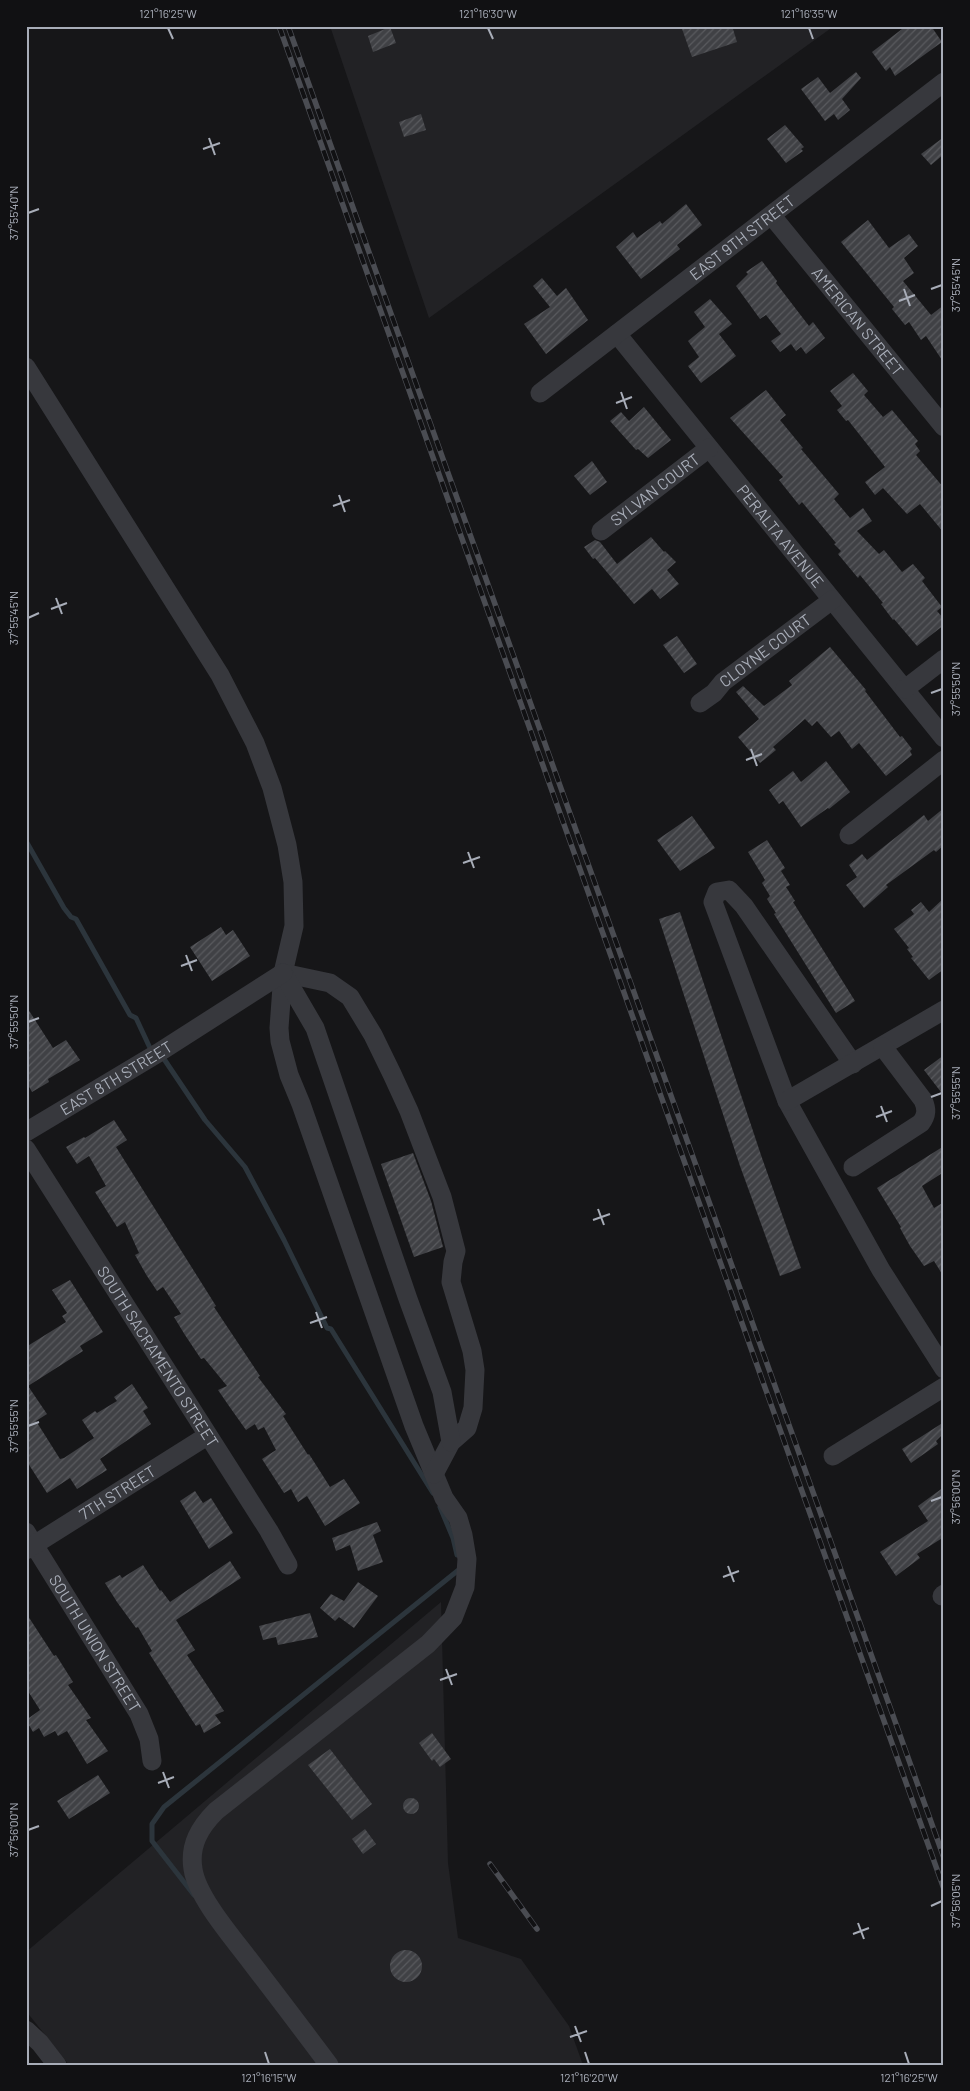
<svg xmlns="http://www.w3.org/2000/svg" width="970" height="2091" viewBox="0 0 970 2091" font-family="Barlow,sans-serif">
<defs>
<pattern id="building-hatch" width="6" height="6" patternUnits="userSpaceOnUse" patternTransform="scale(1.25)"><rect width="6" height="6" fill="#404145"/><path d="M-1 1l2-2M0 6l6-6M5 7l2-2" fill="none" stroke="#595a5e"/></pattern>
</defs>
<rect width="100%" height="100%" fill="#161618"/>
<path fill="#222225" d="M330 26H834L429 318Z
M441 1602 448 1863 458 1938 521 1959 569 2026 583 2065H69L26 2011V1952Z"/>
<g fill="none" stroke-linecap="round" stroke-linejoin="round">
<path stroke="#2c353c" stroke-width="5" d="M26 841 64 908 71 917 76 919 130 1015 136 1018 150 1048 154 1049
M162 1056 205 1120 245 1167 284 1240 327 1328 331 1329 433 1493
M440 1507 453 1538 457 1555
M194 1895 152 1841V1824L164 1807 461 1568 460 1566"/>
</g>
<path fill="url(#building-hatch)" d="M681 26H732L737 42 692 57Z
M906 26H931L942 42 895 76 890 67 886 71 872 52Z
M390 27 396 43 373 52 368 36Z
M856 72 861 78 842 99 850 110 838 120 834 114 825 121 801 89 818 77 830 93Z
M421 114 426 130 404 137 399 122Z
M785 125 804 147 801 149 803 151 786 163 767 139Z
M944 137V154L931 165 921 154Z
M686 204 702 225 677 245 680 249 641 279 616 247 633 232 637 238 660 221 662 224Z
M868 220 889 248 909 234 918 246 904 258 914 273 903 281 931 315 944 305V363L926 336 921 340 909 322 905 325 892 309 894 307 841 242Z
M762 261 777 281 776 283 809 326 813 322 825 338 806 354 801 347 796 351 791 344 780 352 771 341 781 334 766 315 760 319 736 286 748 274 746 272Z
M542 278 557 296 566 288 588 320 546 354 524 324 550 307 533 286Z
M710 299 732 324 719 334 736 356 701 383 688 366 699 357 688 341 705 327 694 312Z
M853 373 868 391 864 395 883 417 892 410 918 441 915 444 920 451 916 455 944 488V533L920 504 907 514 883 488 875 495 865 482 885 467 848 420 846 421 837 410 842 406 830 391Z
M766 390 786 415 780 420 803 448 801 449 839 494 834 499 850 518 863 508 872 521 857 531 879 554 884 550 902 572 913 564 925 578 922 581 942 607 937 611 944 619V625L917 646 894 619 893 620 881 604 883 603 860 575 858 578 838 554 841 551 834 544 836 543 802 502 799 505 779 480 783 477 730 418Z
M644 407 671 440 648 458 638 449 636 450 610 421 621 412 629 421Z
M592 461 607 482 590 495 574 476Z
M651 537 664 552 665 551 676 562 667 570 679 584 660 599 652 589 634 604 595 558 593 559 584 547 595 540 600 542 617 564Z
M677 636 697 664 684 673 663 645Z
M830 647 866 690 865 691 900 737 902 736 912 749 910 751 912 755 886 776 859 743 852 749 839 731 831 737 817 721 812 726 805 719 773 747 776 750 760 763 738 737 759 719 736 692 743 686 764 706 792 685 789 681Z
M826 761 850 792 829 809 828 808 801 827 783 801 779 804 769 790 793 771 801 782Z
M944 808V845L936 852 934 850 886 885 888 887 864 908 846 885 857 877 849 865 862 854 867 860 924 815 928 821Z
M692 816 715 848 680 871 657 840Z
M767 840 785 868 781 871 790 885 786 887 795 901 793 902 855 1001 836 1013 774 914 776 913 767 899 770 896 762 883 765 880 748 852Z
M944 898V969L929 980 911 958 913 957 907 949 909 948 894 929 914 914 911 910 921 902 929 912Z
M680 912 762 1158 801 1268 780 1276 740 1166 659 919Z
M221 927 226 935 233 930 250 956 212 981 190 947Z
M26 1006 53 1048 66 1040 80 1060 48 1079 49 1082 32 1092 26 1081Z
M944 1055V1096L924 1070Z
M114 1120 127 1140 116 1147 216 1306 214 1307 260 1376 258 1377 286 1414 283 1416 308 1455 309 1454 330 1487 344 1479 360 1503 325 1526 307 1496 298 1502 291 1489 284 1493 262 1459 276 1450 264 1427 258 1430 255 1424 246 1430 229 1406 218 1390 227 1386 204 1358 201 1359 185 1335 174 1317 181 1314 163 1287 157 1291 147 1276 135 1255 139 1253 125 1222 117 1227 95 1192 106 1186 89 1156 77 1164 66 1147 84 1137 85 1138Z
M944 1146V1172L922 1186 934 1208 944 1202V1277L934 1261 924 1266 910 1246 900 1228 901 1227 877 1188Z
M413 1153 431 1201 443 1247 414 1257 381 1164Z
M70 1280 103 1332 80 1346 83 1351 28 1386 47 1414 36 1421 60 1459 64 1458 94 1438 82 1420 95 1411 97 1413 117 1401 114 1397 132 1384 148 1408 143 1411 151 1424 100 1459 107 1470 77 1489 70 1478 47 1493 26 1460V1347L66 1322 62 1316 67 1313 52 1290Z
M944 1422V1433L936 1441 938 1444 911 1463 902 1449Z
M944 1487V1537L917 1554 920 1558 896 1576 880 1552 928 1521 918 1506Z
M195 1491 203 1503 211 1498 233 1533 209 1549 180 1501Z
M377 1522 381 1531 373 1535 383 1562 358 1571 350 1545 336 1551 332 1538Z
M230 1561 241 1578 176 1620 195 1650 187 1655 224 1711 215 1715 221 1723 204 1733 200 1724 196 1726 186 1711 149 1653 152 1651 138 1627 136 1628 117 1602 105 1583 120 1575 122 1578 143 1565 160 1591 161 1590 170 1602Z
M358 1582 378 1596 354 1628 339 1617 335 1621 320 1608 331 1594 344 1601Z
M26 1613 54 1656 56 1655 73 1682 68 1685 91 1718 86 1720 108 1751 87 1764 67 1731 58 1736 55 1731 44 1737 39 1728 33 1732 26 1720 40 1710 26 1688Z
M310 1613 318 1637 278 1645 276 1637 263 1640 259 1626Z
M432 1733 451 1759 440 1767 434 1759 432 1761 419 1743Z
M330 1749 372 1804 352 1820 308 1765Z
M98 1775 110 1793 69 1819 57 1801Z
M403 1806a8 8 0 1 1 16 0a8 8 0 1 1-16 0Z
M365 1829 376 1844 363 1854 352 1839Z
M390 1966a16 16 0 1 1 32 0a16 16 0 1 1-32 0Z"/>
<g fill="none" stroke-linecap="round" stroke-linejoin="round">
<g stroke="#37383d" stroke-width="19">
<path id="s1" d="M772 216 944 427"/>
<path id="s2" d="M617 334 944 738"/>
<path d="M26 367 220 675 255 743 272 788 287 845 293 882 294 926 283 973 279 1028 280 1041 289 1075 301 1104 414 1426 444 1498 458 1518 463 1535 467 1559 465 1587 453 1618 428 1644 216 1811C200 1827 189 1845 193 1869 197 1897 233 1938 251 1962 277 1996 303 2030 329 2065"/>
<path id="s3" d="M540 393 944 82"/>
<path id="s4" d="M601 531 709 448"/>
<path d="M905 689 944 659"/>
<path id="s5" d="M700 703 714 693 723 682 832 600"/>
<path d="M849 835 944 760"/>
<path d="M283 973 330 983 350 997 373 1035 392 1074 409 1111 442 1197 456 1251 453 1262 451 1282 472 1351 475 1370 473 1408 467 1428 451 1442 434 1474"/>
<path d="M283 973 315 1028 408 1299 442 1392 451 1442"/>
<path d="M853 1064 744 906 729 890 717 892 713 902 787 1101 881 1270 944 1369"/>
<path d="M787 1101 944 1010"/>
<path id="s6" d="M26 1132 158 1053 283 973"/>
<path id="s7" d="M26 1149 269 1531 288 1565"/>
<path d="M853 1167 921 1123C927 1115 927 1109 923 1100L883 1047"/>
<path d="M833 1456 944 1387"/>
<path id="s8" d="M26 1532 139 1714 149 1739 152 1761"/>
<path id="s9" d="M26 1550 207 1436"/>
<path d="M942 1596 944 1594"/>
<path d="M26 2030 40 2043 57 2065"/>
</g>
<defs>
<path id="rail" d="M279 26 944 1889
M288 26 944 1858
M490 1864 537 1929"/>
</defs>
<use href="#rail" stroke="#4a4c52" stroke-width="5.5"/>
<use href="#rail" stroke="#111113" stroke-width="4" stroke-dasharray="11" stroke-linecap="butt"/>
</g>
<path fill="none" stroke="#a8adb8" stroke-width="2" d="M168 28 173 39M488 28 493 39M809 28 813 39M209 138 215 155M203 149 220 143M28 213 39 209M904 289 910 306M931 289 942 285M899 301 915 295M621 392 627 409M616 403 632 397M339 495 345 512M333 506 350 500M56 598 62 614M51 609 67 603M28 618 39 613M931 693 942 689M751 749 757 766M746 760 762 754M468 852 474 868M463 863 480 857M186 955 192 971M181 966 197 960M28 1022 39 1018M931 1097 942 1093M881 1106 887 1122M876 1117 892 1111M598 1209 604 1225M593 1220 610 1214M316 1312 322 1328M310 1323 327 1317M28 1426 39 1422M931 1501 942 1497M728 1566 734 1582M723 1577 739 1571M446 1669 452 1685M440 1680 457 1674M163 1772 169 1788M158 1783 174 1777M28 1830 39 1826M931 1906 942 1901M858 1923 864 1939M853 1934 869 1928M575 2026 581 2042M570 2037 587 2031M265 2052 269 2064M585 2052 589 2064M905 2052 909 2064"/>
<g text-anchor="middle" stroke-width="4" stroke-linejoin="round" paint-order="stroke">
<g font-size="16" fill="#a8adb8" stroke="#111113">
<text dy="6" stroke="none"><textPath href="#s3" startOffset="255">EAST 9TH STREET</textPath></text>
<text dy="6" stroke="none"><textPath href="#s1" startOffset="136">AMERICAN STREET</textPath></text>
<text dy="6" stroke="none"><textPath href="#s4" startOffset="68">SYLVAN COURT</textPath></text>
<text dy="6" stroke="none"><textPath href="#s2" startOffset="260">PERALTA AVENUE</textPath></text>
<text dy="6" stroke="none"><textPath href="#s5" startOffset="84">CLOYNE COURT</textPath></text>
<text dy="6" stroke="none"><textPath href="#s6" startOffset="105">EAST 8TH STREET</textPath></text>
<text dy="6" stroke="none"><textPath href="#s7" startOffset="246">SOUTH SACRAMENTO STREET</textPath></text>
<text dy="6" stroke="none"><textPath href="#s9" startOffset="108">7TH STREET</textPath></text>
<text dy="6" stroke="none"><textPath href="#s8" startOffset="131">SOUTH UNION STREET</textPath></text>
</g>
</g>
<rect width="970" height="2091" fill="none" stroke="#111113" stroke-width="55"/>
<rect x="28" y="28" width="914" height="2036" fill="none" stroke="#a8adb8" stroke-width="2"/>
<g font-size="12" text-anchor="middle" fill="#a8adb8">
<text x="168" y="18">121°16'25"W</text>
<text x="488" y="18">121°16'30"W</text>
<text x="809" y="18">121°16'35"W</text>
<text transform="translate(14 213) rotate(-90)" y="4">37°55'40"N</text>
<text transform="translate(956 285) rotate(-90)" y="4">37°55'45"N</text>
<text transform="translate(14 618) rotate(-90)" y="4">37°55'45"N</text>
<text transform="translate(956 689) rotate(-90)" y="4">37°55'50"N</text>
<text transform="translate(14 1022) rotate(-90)" y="4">37°55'50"N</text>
<text transform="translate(956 1093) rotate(-90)" y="4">37°55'55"N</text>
<text transform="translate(14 1426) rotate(-90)" y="4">37°55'55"N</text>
<text transform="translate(956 1497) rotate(-90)" y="4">37°56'00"N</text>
<text transform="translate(14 1830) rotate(-90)" y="4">37°56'00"N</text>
<text transform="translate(956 1901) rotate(-90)" y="4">37°56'05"N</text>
<text x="269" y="2082">121°16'15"W</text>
<text x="589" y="2082">121°16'20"W</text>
<text x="909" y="2082">121°16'25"W</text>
</g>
</svg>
